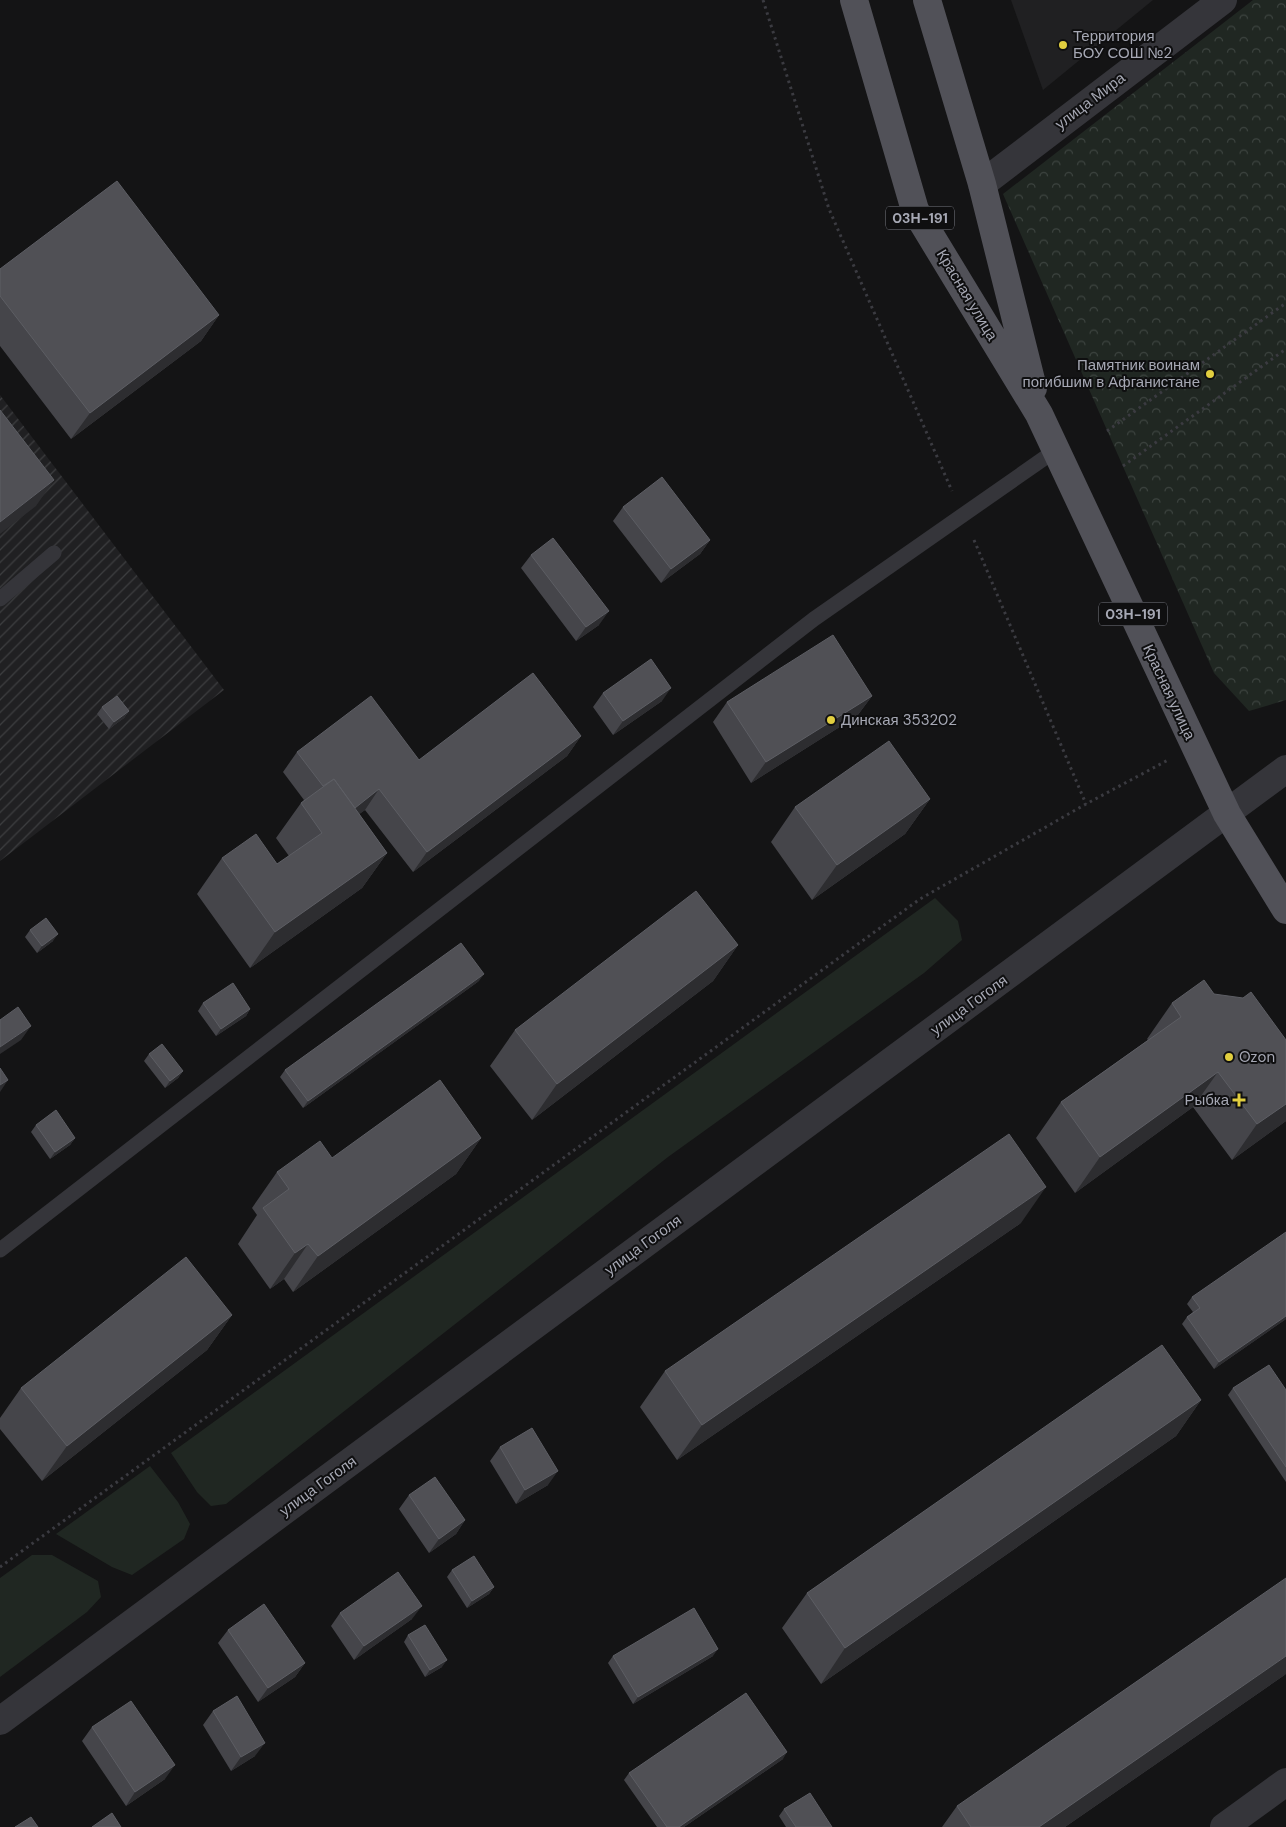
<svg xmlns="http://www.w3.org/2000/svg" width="1286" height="1827" viewBox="0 0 1286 1827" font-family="'DM Sans',sans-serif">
<defs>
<pattern id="industrial-furrows" width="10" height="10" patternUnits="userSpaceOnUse" patternTransform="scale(1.25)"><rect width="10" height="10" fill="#202022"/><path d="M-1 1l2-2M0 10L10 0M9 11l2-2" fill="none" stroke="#3d3e40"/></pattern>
<pattern id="park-crowns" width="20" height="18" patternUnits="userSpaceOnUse" patternTransform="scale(1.25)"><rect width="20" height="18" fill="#202722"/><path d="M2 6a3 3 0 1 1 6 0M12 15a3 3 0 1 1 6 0" fill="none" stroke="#3d4440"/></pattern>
</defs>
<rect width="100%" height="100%" fill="#141415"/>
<path fill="#202022" d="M1011 0H1153L1043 90Z"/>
<path fill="url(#industrial-furrows)" d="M0 395 224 690 0 861Z"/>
<path fill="#202722" d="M935 898 958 921 962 940 924 973 668 1157 226 1504 211 1506 197 1492 171 1453Z
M150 1466 178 1502 190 1524 184 1539 132 1575 112 1567 56 1534Z
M32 1555H52L98 1581 101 1597 87 1612 0 1677V1578Z"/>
<path fill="url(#park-crowns)" d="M1253 0H1286V700L1249 711 1214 673 1003 194Z"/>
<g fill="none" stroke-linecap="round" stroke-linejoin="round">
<path stroke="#3b3b41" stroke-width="3" stroke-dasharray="2.5 4" stroke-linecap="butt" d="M763 0 829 209 952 491
M1107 431 1286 303
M1123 466 1286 349
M974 540 1086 804
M0 1567 920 899 1086 804 1168 760"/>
<path stroke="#35353a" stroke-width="15" d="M0 599 54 553
M0 1250 814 619 1056 450"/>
<path stroke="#35353a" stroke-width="28" d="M982 184 1223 0
M1224 1827 1286 1782"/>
<path stroke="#35353a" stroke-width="28" d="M0 1721 1286 769"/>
<path stroke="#515158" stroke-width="28" d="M854 0 915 210 1039 414 1227 814 1286 910
M927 0 982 184 1033 388"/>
</g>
<path fill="#45454a" d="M0 269 219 315 201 341 71 439 0 346Z
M623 507 710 540 700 554 661 583 613 521Z
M531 555 599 625 576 641 521 568Z
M603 693 662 701 613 735 593 707Z
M872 696 857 716 751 783 713 722 727 702Z
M102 707 129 711 124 718 109 729 97 714Z
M581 736 567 756 413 872 365 810 359 814 387 853 362 888 250 968 197 894 222 858 277 864 289 856 276 838 301 803 304 800 283 772 297 752 419 760Z
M930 799 905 834 812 900 771 842 795 807Z
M30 930 53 941 37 953 25 937Z
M738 945 713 981 532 1120 490 1066 515 1030Z
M479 981 303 1108 280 1077 285 1070Z
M1214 994 1286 1040V1121L1232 1160 1193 1107 1075 1193 1036 1138 1061 1102 1148 1040 1147 1039 1172 1003Z
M203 1003 250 1009 246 1016 216 1036 198 1011Z
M149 1054 183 1071 178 1078 165 1088 144 1061Z
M36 1125 75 1138 70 1145 50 1159 31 1132Z
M481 1138 456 1174 293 1292 284 1279 270 1289 238 1244 257 1215 252 1208 277 1172 332 1158Z
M1021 1223 677 1460 640 1407 665 1371Z
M1192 1297 1286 1319 1214 1369 1182 1324 1187 1317 1193 1312 1187 1304Z
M232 1315 207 1350 42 1481 0 1429V1418L21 1388Z
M1233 1388 1286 1390V1482L1228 1395Z
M1201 1400 1176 1436 821 1684 782 1628 807 1593Z
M500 1447 548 1485 516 1504 490 1461Z
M409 1495 465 1520 456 1534 429 1553 399 1509Z
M452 1570 494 1587 489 1594 467 1608 447 1577Z
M340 1613 412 1619 354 1660 331 1626Z
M228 1630 305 1663 295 1677 258 1702 218 1643Z
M408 1635 442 1667 425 1677 404 1642Z
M613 1656H713L633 1704 608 1663Z
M1286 1674 1065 1827H942L957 1806Z
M213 1711 255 1756 231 1771 203 1725Z
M92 1727 165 1779 126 1806 82 1741Z
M783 1759 684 1827H657L624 1780 629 1773Z
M784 1809 832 1827H786L779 1816Z"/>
<path fill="#2d2d30" d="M219 315 201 341 71 439 90 413Z
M54 480 36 506 0 534V522Z
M710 540 700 554 661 583 671 569Z
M609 611 599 625 576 641 586 627Z
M671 688 662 701 613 735 623 721Z
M872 696 857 716 751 783 766 762Z
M129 711 124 718 109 729 114 722Z
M581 736 567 756 413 872 427 852Z
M379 789 365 810 331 835 345 815Z
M930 799 905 834 812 900 837 865Z
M387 853 362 888 250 968 275 932Z
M58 934 53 941 37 953 42 946Z
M738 945 713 981 532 1120 557 1084Z
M484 974 479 981 303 1108 308 1101Z
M250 1009 246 1016 216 1036 221 1029Z
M31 1026 21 1040 0 1054V1047Z
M183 1071 178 1078 165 1088 170 1081Z
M1218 1072 1193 1107 1075 1193 1100 1157Z
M8 1080 0 1092V1085Z
M1286 1104V1121L1232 1160 1257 1124Z
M75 1138 70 1145 50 1159 55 1152Z
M481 1138 456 1174 293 1292 318 1256Z
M1046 1187 1021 1223 677 1460 702 1425Z
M308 1244 284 1279 270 1289 295 1253Z
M232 1315 207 1350 42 1481 67 1446Z
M1286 1316V1319L1214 1369 1219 1362Z
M1201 1400 1176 1436 821 1684 845 1648Z
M558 1471 548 1485 516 1504 525 1490Z
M465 1520 456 1534 429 1553 439 1539Z
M494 1587 489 1594 467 1608 472 1601Z
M422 1606 412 1619 354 1660 364 1646Z
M718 1649 713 1656 633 1704 638 1697Z
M1286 1656V1674L1065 1827H1039Z
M447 1660 442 1667 425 1677 430 1670Z
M305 1663 295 1677 258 1702 268 1688Z
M265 1743 255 1756 231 1771 241 1757Z
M787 1752 783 1759 684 1827H679Z
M175 1765 165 1779 126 1806 135 1792Z"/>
<path fill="#505055" stroke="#5d5e64" d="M117 181 219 315 90 413 0 296V269Z
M0 410 54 480 0 522Z
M662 477 710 540 671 569 623 507Z
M553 538 609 611 586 627 531 555Z
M833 635 872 696 766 762 727 702Z
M651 659 671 688 623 721 603 693Z
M533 673 581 736 427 852 379 789 355 808 334 779 323 786 297 752 371 696 419 760Z
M117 696 129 711 114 722 102 707Z
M889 741 930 799 837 865 795 807Z
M334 779 387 853 275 932 222 858 256 834 277 864 322 833 301 803Z
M696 891 738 945 557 1084 515 1030Z
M46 918 58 934 42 946 30 930Z
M461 943 484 974 308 1101 285 1070Z
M1204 980 1214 994 1243 998 1251 992 1286 1040V1104L1257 1124 1218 1072 1100 1157 1061 1102 1181 1017 1172 1003Z
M233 983 250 1009 221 1029 203 1003Z
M18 1007 31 1026 0 1047V1020Z
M162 1044 183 1071 170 1081 149 1054Z
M0 1068 8 1080 0 1085Z
M440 1080 481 1138 318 1256 308 1244 295 1253 263 1208 289 1189 277 1172 320 1141 332 1158Z
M56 1110 75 1138 55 1152 36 1125Z
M1009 1134 1046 1187 702 1425 665 1371Z
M1286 1232V1316L1219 1362 1187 1317 1200 1308 1192 1297Z
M186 1257 232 1315 67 1446 21 1388Z
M1162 1345 1201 1400 845 1648 807 1593Z
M1269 1365 1286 1390V1467L1233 1388Z
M532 1428 558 1471 525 1490 500 1447Z
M435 1477 465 1520 439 1539 409 1495Z
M474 1556 494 1587 472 1601 452 1570Z
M398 1572 422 1606 364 1646 340 1613Z
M1286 1578V1656L1039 1827H971L957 1806Z
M264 1604 305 1663 268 1688 228 1630Z
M694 1608 718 1649 638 1697 613 1656Z
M425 1625 447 1660 430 1670 408 1635Z
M746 1693 787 1752 679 1827H667L629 1773Z
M237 1696 265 1743 241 1757 213 1711Z
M131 1701 175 1765 135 1792 92 1727Z
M810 1793 832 1827H796L784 1809Z
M112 1813 121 1827H92Z
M31 1817 38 1827H15Z"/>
<g fill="#e1ce3f" stroke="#0f0f10" stroke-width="2">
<circle cx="1063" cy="45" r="5"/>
<circle cx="1210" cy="374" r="5"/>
<circle cx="831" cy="720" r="5"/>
<circle cx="1229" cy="1057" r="5"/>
<path d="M1236.5 1092.5h5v5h5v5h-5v5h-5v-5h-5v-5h5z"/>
</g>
<g text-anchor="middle" stroke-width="4" stroke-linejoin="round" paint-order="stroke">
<g fill="#0f0f10" stroke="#797a83" stroke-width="1">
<rect x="886" y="206.5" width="68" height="23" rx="4"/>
<rect x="1099" y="602.5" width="68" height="23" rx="4"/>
</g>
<g font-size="14" font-weight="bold" fill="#a6a8b4">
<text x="920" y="223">03Н-191</text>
<text x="1133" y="619">03Н-191</text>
</g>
<g font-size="15" fill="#a6a8b4" stroke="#0f0f10" text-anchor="start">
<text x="1073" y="41">Территория<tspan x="1073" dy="17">БОУ СОШ №2</tspan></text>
<text x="1200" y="370" text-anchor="end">Памятник воинам<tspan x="1200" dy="17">погибшим в Афганистане</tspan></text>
<text x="841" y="725">Динская 353202</text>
<text x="1239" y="1062">Ozon</text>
<text x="1229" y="1105" text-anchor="end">Рыбка</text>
</g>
<g font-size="15" fill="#a6a8b4" stroke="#0f0f10">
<text transform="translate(1090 101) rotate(-37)" y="5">улица Мира</text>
<text transform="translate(967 295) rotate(59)" y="5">Красная улица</text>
<text transform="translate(1169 692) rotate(65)" y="5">Красная улица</text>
<text transform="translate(969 1005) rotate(-36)" y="5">улица Гоголя</text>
<text transform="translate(643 1245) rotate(-36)" y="5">улица Гоголя</text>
<text transform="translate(318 1486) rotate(-36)" y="5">улица Гоголя</text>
</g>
</g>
</svg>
